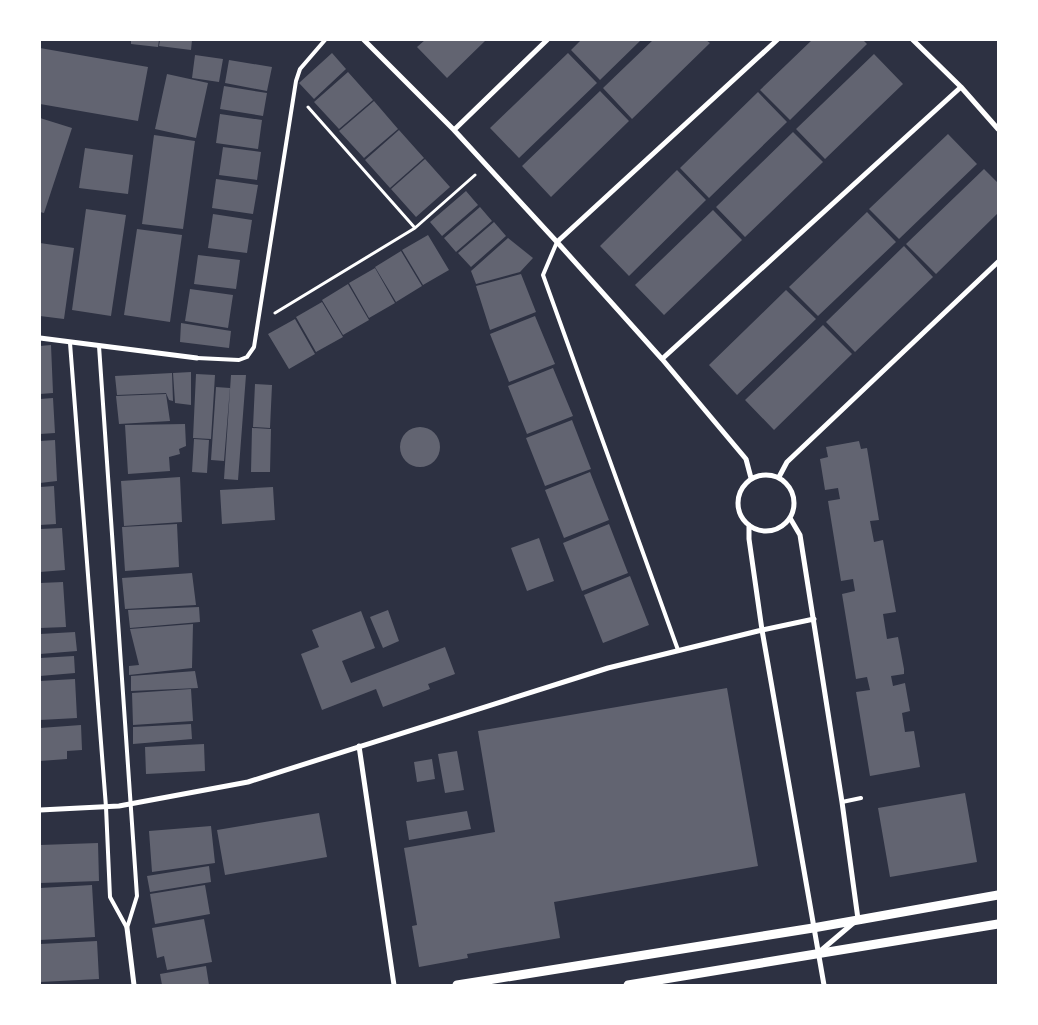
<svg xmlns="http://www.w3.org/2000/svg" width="1038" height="1025" viewBox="0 0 1038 1025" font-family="'Exo 2',sans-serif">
<rect width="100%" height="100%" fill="#2d3142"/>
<path fill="#626471" d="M131 40H159L158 47 131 44Z
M160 40H192L191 50 159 46Z
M425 40H486L447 78 417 47Z
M581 40H641L600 80 571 50Z
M653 40H706L710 43 632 119 603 88Z
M812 40H863L867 44 790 120 760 90Z
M40 48 148 67 138 121 40 104Z
M332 53 346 69 314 99 299 83Z
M568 53 597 83 519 158 490 128Z
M874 54 903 84 825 159 796 129Z
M195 55 223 59 219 82 192 78Z
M229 60 272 67 267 91 225 83Z
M348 72 373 100 339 129 314 102Z
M167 74 208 83 196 138 155 129Z
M224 86 267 93 263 116 220 109Z
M600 91 629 121 551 197 522 166Z
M758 92 787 122 709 198 680 168Z
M374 101 398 129 364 158 339 131Z
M220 114 262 120 258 149 216 143Z
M40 118 72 128 44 213 40 212Z
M399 130 424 158 390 188 365 160Z
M793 132 823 162 745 237 716 207Z
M948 134 977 164 899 239 869 209Z
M154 135 195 141 183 229 142 224Z
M223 147 261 152 257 180 219 175Z
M85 148 133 155 128 194 79 188Z
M425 159 450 187 416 217 391 189Z
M984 169 998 183V213L936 274 906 244Z
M677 170 706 200 629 276 600 246Z
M216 179 258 185 253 214 212 208Z
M466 191 478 205 442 236 430 222Z
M480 207 492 221 456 252 444 238Z
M86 209 126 215 111 316 72 310Z
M713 210 742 240 664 315 635 285Z
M867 212 896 242 818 316 789 287Z
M213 214 252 220 247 253 208 248Z
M494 222 506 236 471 267 458 253Z
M137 229 182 235 170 322 124 315Z
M428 235 449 270 423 285 402 250Z
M508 238 533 258 520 272 476 284 471 271Z
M40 243 74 248 64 319 40 316Z
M904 246 933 277 855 352 826 322Z
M401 251 422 286 396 302 375 267Z
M198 255 240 260 236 289 194 284Z
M375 268 395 303 369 318 349 283Z
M521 274 536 312 490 330 476 286Z
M348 284 369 320 343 335 322 300Z
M190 289 233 295 228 328 185 321Z
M786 290 816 319 737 395 709 365Z
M322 302 343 337 316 352 296 317Z
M535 316 555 364 509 382 490 334Z
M295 319 315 354 289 369 268 334Z
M181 323 231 331 229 348 180 342Z
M823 325 852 354 774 430 745 400Z
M51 345 53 393 40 394V346Z
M553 368 573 416 527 434 508 386Z
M191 372V405L175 403 173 373Z
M172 373 173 401 169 400 166 393 117 395 115 376Z
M196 374 215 375 211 439 193 438Z
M231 375H246L238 480 224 479Z
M255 384 272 385 270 428 253 427Z
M216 387 230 388 224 461 211 460Z
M166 394 170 421 119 424 116 396Z
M53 398 55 433 40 434V399Z
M572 420 591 469 545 486 526 438Z
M185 424 186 446 179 449 180 454 169 457 170 471 128 474 125 425Z
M400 447a20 20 0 1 1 40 0a20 20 0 1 1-40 0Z
M252 428 271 429 270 472H251Z
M194 439 209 440 207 473 192 472Z
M55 440 57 481 40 483V441Z
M859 441 861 449 867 448 879 520 870 521 874 542 883 540 896 612 883 614 887 639 898 637 904 669V674L891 676 893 686 905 683 910 711 902 713 905 732 914 731 920 767 870 776 856 692 870 690 867 677 856 679 842 594 855 591 853 579 841 581 828 501 840 499 838 488 825 490 820 459 828 457 826 447Z
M590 472 609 520 564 538 545 490Z
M180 477 182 522 124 526 121 481Z
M54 486 56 524 40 525V487Z
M273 487 275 520 222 524 220 490Z
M177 524 179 567 125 571 122 527Z
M609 524 628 573 582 591 563 543Z
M62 528 65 570 40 572V529Z
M539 538 554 581 527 591 511 548Z
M192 573 196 605 125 609 122 578Z
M630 576 649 625 603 643 584 595Z
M63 582 66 627 40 628V583Z
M199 607 200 622 130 628 128 610Z
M388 610 399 641 383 648 370 617Z
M361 611 375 648 342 661 351 683 445 647 455 674 428 684 430 689 383 707 376 689 322 710 301 654 319 647 312 630Z
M193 624 192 668 129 675V666L139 665 130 629Z
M75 632 77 651 40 654V634Z
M74 656 75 673 40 676V658Z
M195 671 198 688 131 691V676Z
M75 679 77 718 40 720V681Z
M727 688 758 866 554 902 560 938 467 954 468 958 419 967 412 926 417 925 404 848 495 832 478 731Z
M191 689 193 721 133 725 132 693Z
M191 724 192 739 133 744V727Z
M81 725 82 750 67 751V759L40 761V728Z
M204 744 205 771 146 774 145 747Z
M457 751 464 790 445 793 438 754Z
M432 759 435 779 417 782 414 762Z
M965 793 977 862 890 877 878 808Z
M467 811 471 829 409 840 406 821Z
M319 813 327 857 225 875 217 830Z
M211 826 215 863 152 872 149 831Z
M98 843 99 881 40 883V845Z
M209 866 211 882 150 892 147 876Z
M92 885 95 937 40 940V888Z
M205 885 210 914 155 924 150 894Z
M204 919 212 962 167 970 164 956 157 958 152 928Z
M97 941 99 979 40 982V944Z
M206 966 209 985H162L160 974Z"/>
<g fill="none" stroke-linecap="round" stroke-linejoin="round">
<path stroke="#fff" stroke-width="3" d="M308 107 415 228
M275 313 415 228 475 175"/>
<path stroke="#fff" stroke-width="4" d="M557 242 543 275 678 650
M70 343 106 807 110 897 127 928
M99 346 137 896 127 928
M197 358 239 360 247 357 254 347 296 81 300 69 325 40
M842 802 861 798"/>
<path stroke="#fff" stroke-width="5" d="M364 40 454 130 557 242 662 359 746 459 751 478
M913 40 961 87 998 129
M454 130 547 40
M557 242 777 40
M40 338 197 358
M662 359 961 87
M738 503a28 28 0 1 1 56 0a28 28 0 1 1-56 0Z
M779 477 787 462 998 262
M790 518 800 535 842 802 858 919 818 953
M749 525V539L762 630 824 985
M359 746 394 985
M40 810 119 806 248 782 608 668 762 630 814 619
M127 928 134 985"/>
<path stroke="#fff" stroke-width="9" d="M457 985 813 928 998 895
M628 985 998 924"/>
</g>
<rect width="1038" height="1025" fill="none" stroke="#ffffff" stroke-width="82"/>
</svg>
